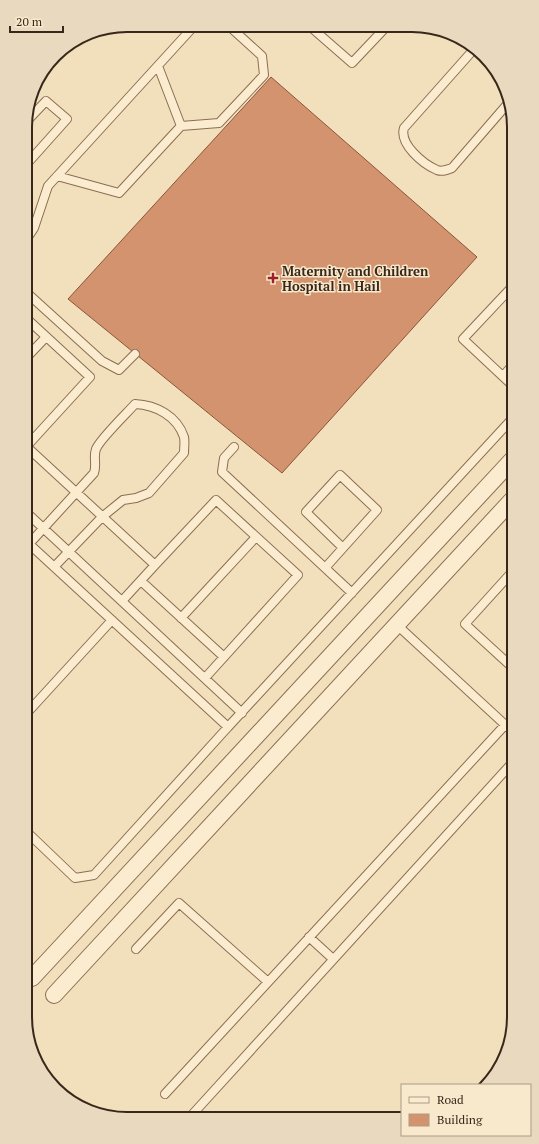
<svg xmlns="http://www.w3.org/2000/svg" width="539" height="1144" viewBox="0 0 539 1144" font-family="'PT Serif',serif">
<rect width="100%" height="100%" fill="#f2dfbc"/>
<path fill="#d3936e" stroke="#8c5438" d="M271 77 477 257 282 473 68 299Z"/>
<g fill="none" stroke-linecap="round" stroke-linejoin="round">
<defs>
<path id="service" d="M313 29 352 63 386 27
M475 48 404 128C399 144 423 164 437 170 442 172 447 170 452 168L510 101
M25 123 46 101 67 119 25 166
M181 126 219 123 264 75 262 56 229 26
M57 176 119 193 181 126 158 66
M26 240 34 228 48 186 195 25
M511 288 463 339 511 384
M26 292 102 361 119 370 135 354
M26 318 90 377 26 447
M26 358 46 337
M503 376 511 367
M27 447 155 565 122 601
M234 447 224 458 222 472 352 593
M27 513 242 713
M27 542 228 727 512 419
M29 544 94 473C97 465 93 457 96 449 100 439 127 413 135 404 156 405 177 416 184 437 185 442 184 448 184 453L149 493 136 498 123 500 102 517 54 567
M155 565 216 500 298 575 205 678
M325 568 377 510 340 475 306 512 342 547
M512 572 465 624 512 667
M141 581 224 657
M181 618 256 537
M397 625 513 732
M27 713 112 620
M28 833 75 878 94 875 228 727
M309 937 333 959
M136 949 179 903 268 982
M165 1094 505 725 513 723
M190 1117 513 762"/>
<path id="minor" d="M32 978 512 460
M54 995 512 500"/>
</defs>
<use href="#service" stroke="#8a6e54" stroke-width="10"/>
<use href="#minor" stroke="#8a6e54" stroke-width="18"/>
<use href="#service" stroke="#fceccf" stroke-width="8"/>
<use href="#minor" stroke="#fceccf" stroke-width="16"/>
</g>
<path fill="#9f1f26" stroke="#f8e9cc" stroke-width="1.5" d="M271 272h4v4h4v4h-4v4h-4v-4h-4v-4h4z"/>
<g text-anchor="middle" stroke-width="3" stroke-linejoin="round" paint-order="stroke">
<g font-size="13" font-weight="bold" fill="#38271a" stroke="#f8e9cc" text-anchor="start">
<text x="282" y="276">Maternity and Children<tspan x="282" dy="15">Hospital in Hail</tspan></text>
</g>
</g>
<path d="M0 0H539V1144H0ZM127 32H412A95 95 0 0 1 507 127V1017A95 95 0 0 1 412 1112H127A95 95 0 0 1 32 1017V127A95 95 0 0 1 127 32Z" fill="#e9d9be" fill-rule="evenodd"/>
<path fill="none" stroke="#38271a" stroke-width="2" d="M127 32H412A95 95 0 0 1 507 127V1017A95 95 0 0 1 412 1112H127A95 95 0 0 1 32 1017V127A95 95 0 0 1 127 32Z"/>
<rect x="401" y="1084" width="130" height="52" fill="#f8e9cc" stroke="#ab9b85"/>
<rect x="409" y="1097" width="20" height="6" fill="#fceccf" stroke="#ab9b85"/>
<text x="437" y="1104" font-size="12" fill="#38271a">Road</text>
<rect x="409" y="1114" width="20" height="12" fill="#d3936e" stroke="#ab9b85"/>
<text x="437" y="1124" font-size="12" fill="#38271a">Building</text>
<path d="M10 26v6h53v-6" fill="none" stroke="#38271a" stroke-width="2"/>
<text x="16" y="26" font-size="12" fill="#38271a" stroke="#f8e9cc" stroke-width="3" paint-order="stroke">20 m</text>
</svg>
